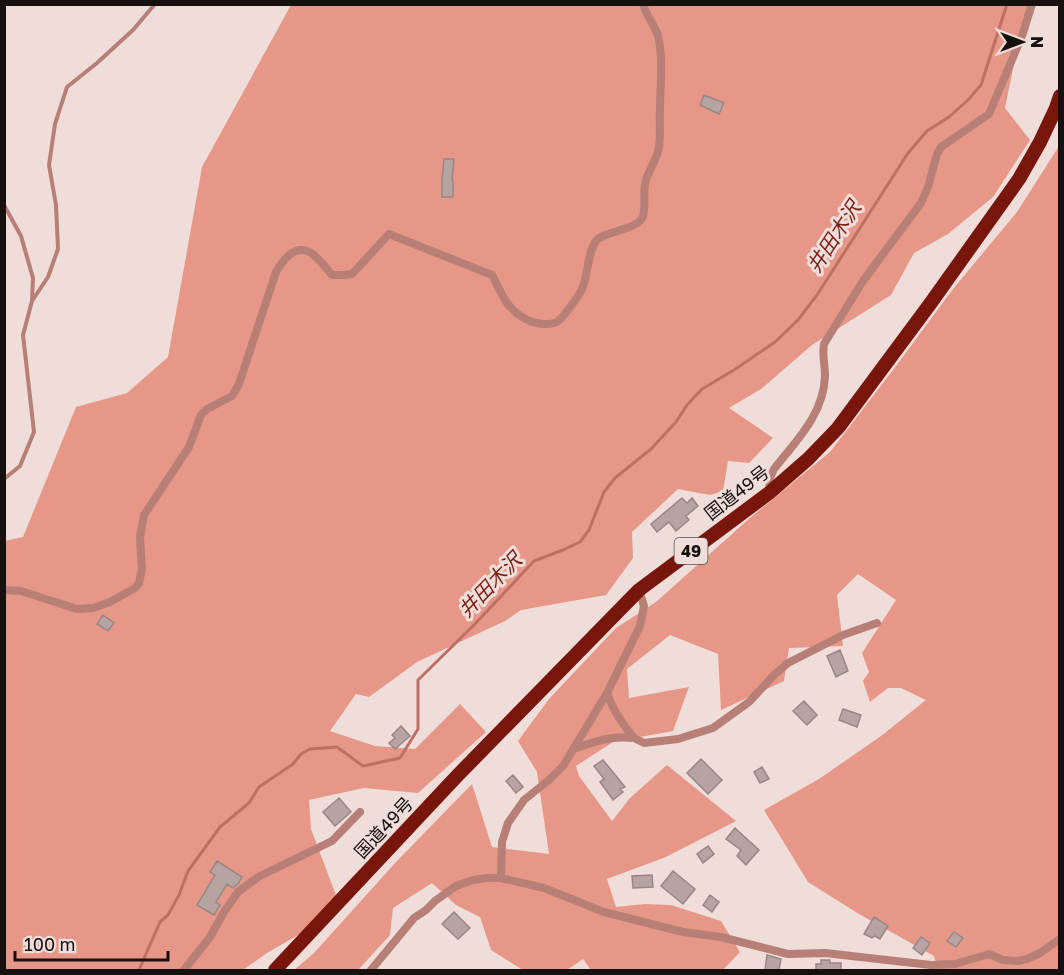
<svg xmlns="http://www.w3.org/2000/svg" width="1064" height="975" viewBox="0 0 1064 975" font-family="'Golos Text','Noto Sans JP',sans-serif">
<rect width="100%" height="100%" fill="#efddda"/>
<path fill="#e79788" d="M291 5H1028L1021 30 1005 108 1030 140 993 197 948 234 914 253 891 295 812 345 761 389 729 408 773 438 749 463 728 461 723 491 710 495 678 489 632 532 633 558 606 595 521 610 505 621 417 662 369 697 356 694 330 731 375 746 415 749 460 704 486 732 418 793 364 788 309 800 311 829 337 898 312 927 267 953 243 970H5L4 541 23 537 76 407 127 393 168 357 202 167Z
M1059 146V970H938L934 956 859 914 808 882 764 810 819 779 881 736 926 700 901 688H888L870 702 863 681 869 672 862 653 896 600 858 574 837 595 843 646 789 648 784 681 721 710 718 654 670 635 627 669 629 698 689 687 673 731 613 742 576 766 579 776 612 821 630 798 667 765 736 821 666 857 607 879 616 907 645 904 671 905 721 921 740 952 723 970H591L583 959 567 970H523L491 950 480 917 456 905 432 883 393 908 390 935 358 970H294L314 953 396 862 472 784 492 847 549 854 537 772 518 741 549 699 616 628 656 602 751 517 830 452 896 366 953 289 1017 212Z"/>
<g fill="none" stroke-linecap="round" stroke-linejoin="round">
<path stroke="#bd7063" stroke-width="3" d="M139 970 160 922 168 915 179 895 188 871 220 827 249 803 259 787 293 764 301 754 310 749 337 747 363 766 400 758 418 729V680L473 626 534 561 563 550 580 542 589 530 604 492 615 478 651 449 676 422 687 405 702 389 734 370 775 342 798 320 817 295 908 153 927 131 949 117 968 100 981 85 1007 4"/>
</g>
<path fill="#b5a4a1" stroke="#988784" stroke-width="1.5" d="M704 95 724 103 719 114 700 105Z
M444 159H454L452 180H453V197H442V180Z
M682 498 687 503 692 498 698 506 686 516 689 520 676 531 669 522 657 532 651 524Z
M103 615 114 623 108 631 97 624Z
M840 650 848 671 836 677 827 656Z
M804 701 817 715 807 725 793 711Z
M843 709 861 715 857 727 839 720Z
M401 726 410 736 395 749 389 743 395 738 392 735Z
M701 759 722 780 708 794 687 773Z
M603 760 625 787 620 789 623 792 613 800 600 782 604 779 594 766Z
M762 767 769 779 760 783 754 772Z
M513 775 523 787 516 793 506 781Z
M339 798 351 812 335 826 323 812Z
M735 828 759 850 746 865 737 856 741 850 726 839Z
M708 846 714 854 703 863 697 854Z
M217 861 242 877 238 884 233 888 227 884 216 902 220 905 214 915 197 905 215 875 210 872Z
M673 871 695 889 683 904 661 886Z
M652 875 653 887 633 888 632 876Z
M710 895 719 902 712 912 703 905Z
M454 912 470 928 458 939 442 924Z
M874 917 888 926 880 939 875 936 872 938 864 934Z
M954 932 963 938 956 947 947 941Z
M921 937 930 943 922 955 913 948Z
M767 955 781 959 779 970H765Z
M821 960H830V963H841V970H816V964H821Z"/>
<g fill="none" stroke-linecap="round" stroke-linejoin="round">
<path stroke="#b77f75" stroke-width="4" d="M4 205 21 236 33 278 32 301 23 335 34 432 20 466 4 479
M32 301 48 277 58 249 56 205 49 165 55 124 67 87 97 63 133 30 155 4"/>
<path stroke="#b77f75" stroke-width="8" d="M769 493 770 478 774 469C796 441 824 414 825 376 825 365 822 355 824 344L863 281 921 203 928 187 937 154 941 147 989 114 1022 36 1032 4
M4 590 21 591 77 609 93 608 110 602 135 588 139 583 142 569 140 537 144 515 189 447 201 415 207 409 232 396 239 384 276 272C283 260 295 243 311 253 319 258 326 268 332 275H343L352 274 389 234 492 275C497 284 501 294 507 303 516 315 530 324 545 324 549 324 555 324 558 321 563 318 580 294 582 289 588 275 588 251 596 241 606 230 639 230 643 216 646 206 643 195 645 184 647 171 658 160 659 146 661 135 659 122 660 110 660 88 664 53 657 33 653 23 646 15 643 4
M634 738 644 743 678 739 713 728 749 702 774 675 788 663 843 635 877 623
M573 749C598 741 608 736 634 738 622 724 613 711 607 693
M501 878 502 842 508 823 524 800 549 780 563 766 607 693 640 626 644 606 639 590
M184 970 210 937 224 912 238 892 258 877 332 841 360 812
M371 970 414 918 426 910 435 901 456 886 473 880 487 878H501L544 888 604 912 683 932 721 937 788 954 825 953 931 965 955 964 989 954 1003 960 1018 961 1027 959 1040 953 1060 939"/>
<path stroke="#78160c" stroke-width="14" d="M275 970 457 776 639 590 769 493 808 459 838 428 930 304 1019 179 1040 142 1056 108 1060 96"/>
</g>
<g text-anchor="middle" stroke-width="6" stroke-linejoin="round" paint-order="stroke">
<rect fill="#efddda" stroke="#574e4c" stroke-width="1.5" x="674.5" y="538" width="33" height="26" rx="4.5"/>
<g font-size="16" font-weight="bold" fill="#16100f">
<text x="691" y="557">49</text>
</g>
<g font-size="18" fill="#16100f" stroke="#efddda">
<text transform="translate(737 493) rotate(-38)" y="6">国道49号</text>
<text transform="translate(384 828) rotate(-47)" y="6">国道49号</text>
</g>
<g font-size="20" font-style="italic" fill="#7d1f13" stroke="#efddda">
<text transform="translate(834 237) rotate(-57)" y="7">井田木沢</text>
<text transform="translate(490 585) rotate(-46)" y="7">井田木沢</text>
</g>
</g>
<rect width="1064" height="975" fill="none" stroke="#16100f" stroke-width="12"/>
<g transform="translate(1022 42) rotate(90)" stroke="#efddda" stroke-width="4.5" paint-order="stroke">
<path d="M0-4.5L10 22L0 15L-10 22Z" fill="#16100f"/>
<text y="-9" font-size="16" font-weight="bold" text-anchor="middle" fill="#16100f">N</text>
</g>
<path d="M15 951v9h153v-9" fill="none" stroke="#16100f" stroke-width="3"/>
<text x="24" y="951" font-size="18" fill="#16100f" stroke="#efddda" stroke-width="4.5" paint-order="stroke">100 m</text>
</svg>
